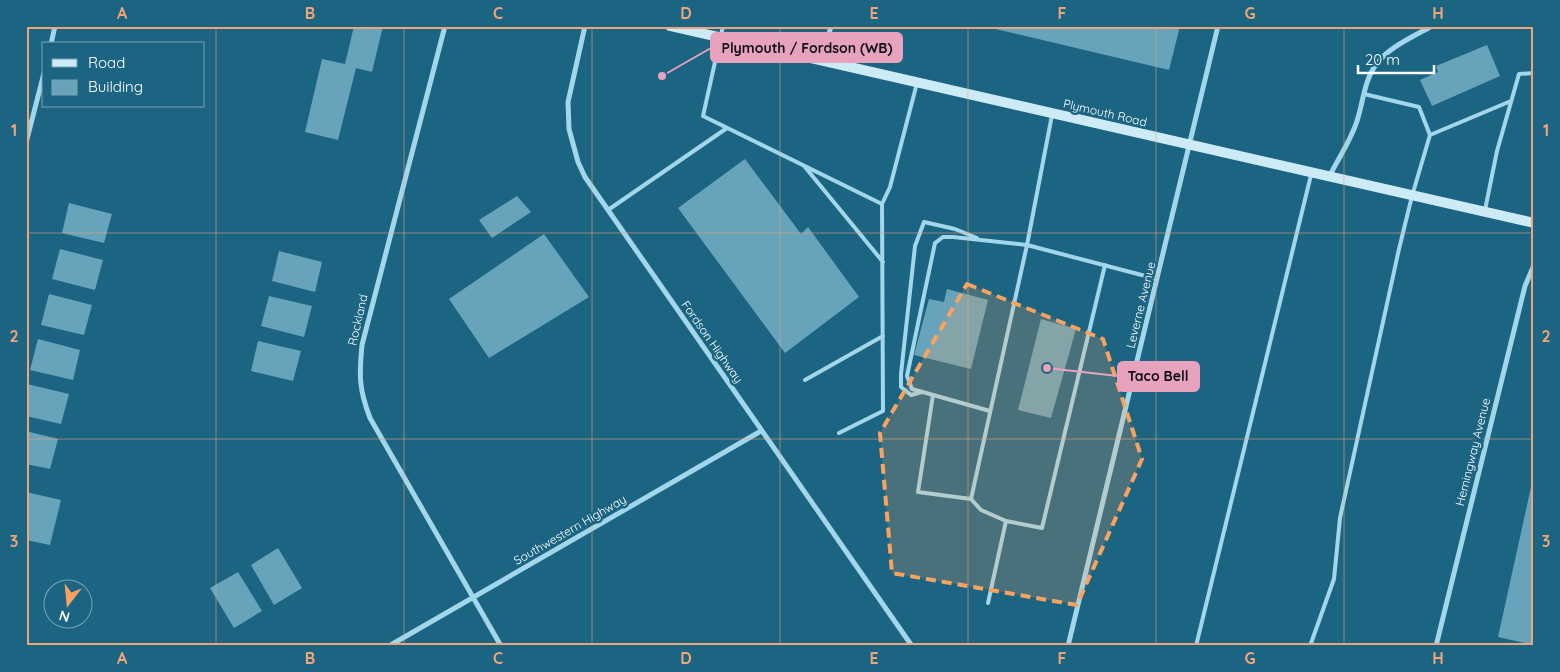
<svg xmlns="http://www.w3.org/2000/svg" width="1560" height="672" viewBox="0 0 1560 672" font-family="Quicksand,sans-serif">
<rect width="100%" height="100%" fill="#1c6582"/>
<path fill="#67a4bb" d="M354 26H383L372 72 356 68 338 140 305 132 322 59 345 64Z
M983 26H1180L1169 70Z
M1487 45 1500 76 1432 106 1420 80 1438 72 1436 66Z
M745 159 801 234 808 227 859 297 785 353 678 208Z
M517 196 531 212 492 238 479 220Z
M69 203 112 214 104 243 62 233Z
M544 234 589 297 489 358 449 299Z
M60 249 103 260 95 290 52 279Z
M279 251 322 262 315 292 272 281Z
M947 289 988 300 971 369 914 355 929 299 944 302Z
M49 294 92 305 84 335 41 325Z
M269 296 312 306 304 337 261 326Z
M1041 319 1076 329 1051 418 1018 410Z
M38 339 80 350 73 380 30 370Z
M258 341 301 351 293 381 251 371Z
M27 384 69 394 61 424 26 416Z
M26 431 58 439 50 469 26 464Z
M1533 478H1534V645L1498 637Z
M26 492 61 500 50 545 26 540Z
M278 548 302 588 274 605 251 565Z
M238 572 262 611 234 628 210 588Z"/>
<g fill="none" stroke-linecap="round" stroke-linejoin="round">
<path stroke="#a2d6ea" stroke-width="4" d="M723 26 703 116 882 204
M1052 115 1027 245 1157 279
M1430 135 1511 101
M805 167 883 262
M608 210 727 128
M1485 210 1497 151 1519 74 1534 73
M805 380 883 336
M922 392 911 395 901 387V374L915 246 924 222 955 229 977 238
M933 395 918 492 971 499
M990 411 912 389 907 376 935 243 943 237H953L1027 245 971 499 981 510 1006 521 1042 528 1105 265
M839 433 883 411 882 204 890 187 917 83
M988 603 1006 521
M1196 646 1311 175
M1310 646 1334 579 1340 518 1399 249 1412 196 1430 135 1419 107 1364 94"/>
<path stroke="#a2d6ea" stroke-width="5" d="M445 26 362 345C359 376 359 389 370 418L501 646
M585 26 568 102 569 129 578 162 585 177 912 646
M51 44 55 26
M822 61 831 26
M26 143 44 73
M1329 177C1338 159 1351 140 1357 121 1363 103 1364 82 1375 66 1388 47 1413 37 1432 26
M389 646 761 431
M1068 646 1218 26
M1436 646 1525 286 1534 265"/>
<path stroke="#cdebf7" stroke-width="10" d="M670 26 1534 223"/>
</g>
<path fill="#faa360" fill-opacity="0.2" stroke="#faa360" stroke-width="4" stroke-dasharray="10 6" stroke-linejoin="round" d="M967 284 1103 339 1142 459 1077 605 892 573 880 433Z"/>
<path fill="none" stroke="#f2a479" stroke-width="1" stroke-opacity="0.55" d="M216 26V646M404 26V646M592 26V646M780 26V646M968 26V646M1156 26V646M1344 26V646M26 233H1534M26 439H1534"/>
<g text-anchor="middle" stroke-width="5" stroke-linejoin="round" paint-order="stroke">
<g font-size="12" fill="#fff" stroke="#1c6582">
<text transform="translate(1105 113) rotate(13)" y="4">Plymouth Road</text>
<text transform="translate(1141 305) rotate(-76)" y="4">Leverne Avenue</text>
<text transform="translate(358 320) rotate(-77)" y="4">Rockland</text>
<text transform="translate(712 342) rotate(55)" y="4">Fordson Highway</text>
<text transform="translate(1473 452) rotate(-76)" y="4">Hemingway Avenue</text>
<text transform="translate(570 530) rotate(-30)" y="4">Southwestern Highway</text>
</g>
</g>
<path fill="none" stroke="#e7a3bd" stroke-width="2" d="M662 76L711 48M1047 368L1118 376"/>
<g fill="#e7a3bd" stroke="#1c6582" stroke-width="2">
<circle cx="662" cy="76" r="5"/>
<circle cx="1047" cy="368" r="5"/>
</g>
<g fill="#e7a3bd" stroke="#e7a3bd" stroke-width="2">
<rect x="711" y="33" width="191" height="29" rx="5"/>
<rect x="1118" y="362" width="81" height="29" rx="5"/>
</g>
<g font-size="14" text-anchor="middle" font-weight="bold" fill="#111">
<text x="807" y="53">Plymouth / Fordson (WB)</text>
<text x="1158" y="381">Taco Bell</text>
</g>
<rect width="1560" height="672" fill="none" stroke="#1c6582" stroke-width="55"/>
<rect x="42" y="42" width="162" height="65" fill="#1c6582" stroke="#77a3b4"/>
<rect x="52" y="59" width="25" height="8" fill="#cdebf7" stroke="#77a3b4"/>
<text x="88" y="68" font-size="15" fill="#ffffff">Road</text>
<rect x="52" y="80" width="25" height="15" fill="#67a4bb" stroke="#77a3b4"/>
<text x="88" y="92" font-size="15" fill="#ffffff">Building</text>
<g transform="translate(68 604) rotate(196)"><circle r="24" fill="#1c6582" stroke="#77a3b4"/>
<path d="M0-4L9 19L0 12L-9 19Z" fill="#faa360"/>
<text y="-8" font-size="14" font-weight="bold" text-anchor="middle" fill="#ffffff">N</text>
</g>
<path d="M1358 65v8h76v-8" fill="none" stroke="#ffffff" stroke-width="2.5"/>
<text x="1365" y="65" font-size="15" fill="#ffffff" stroke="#1c6582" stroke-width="4" paint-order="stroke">20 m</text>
<rect x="28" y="28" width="1504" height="616" fill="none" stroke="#f2a479" stroke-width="2"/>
<g font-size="16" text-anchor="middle" font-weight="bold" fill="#f2a479">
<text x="122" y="19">A</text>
<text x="310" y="19">B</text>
<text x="498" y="19">C</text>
<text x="686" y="19">D</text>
<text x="874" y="19">E</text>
<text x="1062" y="19">F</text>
<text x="1250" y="19">G</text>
<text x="1438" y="19">H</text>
<text x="14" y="136">1</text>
<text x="1546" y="136">1</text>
<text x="14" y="342">2</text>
<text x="1546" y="342">2</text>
<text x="14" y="547">3</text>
<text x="1546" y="547">3</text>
<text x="122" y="664">A</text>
<text x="310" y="664">B</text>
<text x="498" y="664">C</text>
<text x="686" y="664">D</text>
<text x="874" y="664">E</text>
<text x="1062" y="664">F</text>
<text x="1250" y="664">G</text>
<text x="1438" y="664">H</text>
</g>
</svg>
